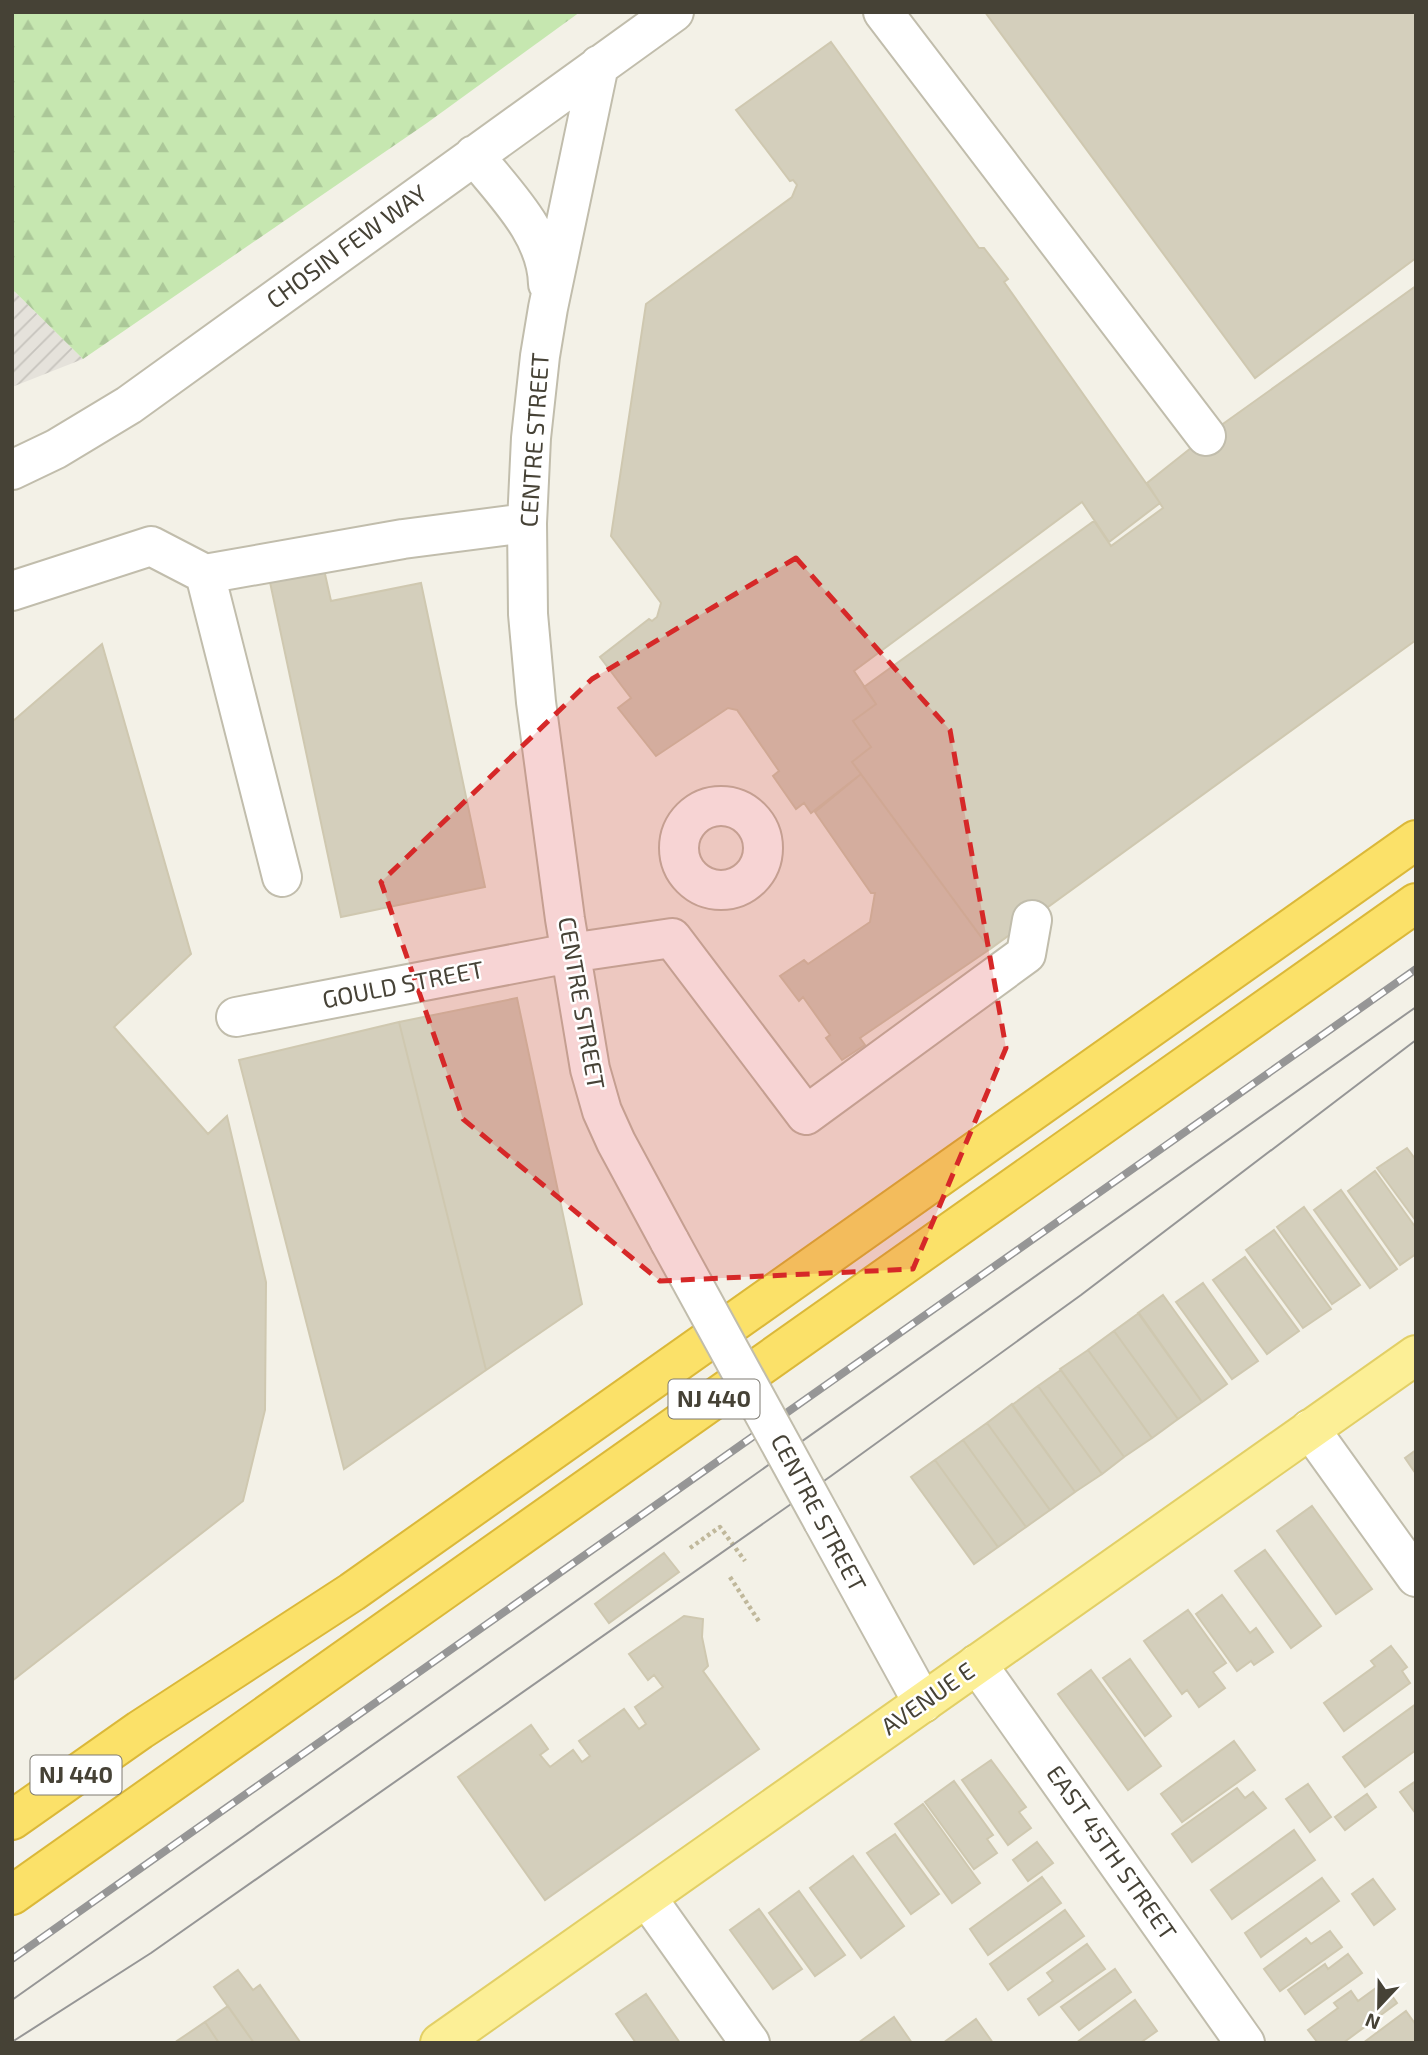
<svg xmlns="http://www.w3.org/2000/svg" width="1428" height="2055" viewBox="0 0 1428 2055" font-family="'Exo 2',sans-serif">
<defs>
<pattern id="industrial-furrows" width="10" height="10" patternUnits="userSpaceOnUse" patternTransform="scale(1.75)"><rect width="10" height="10" fill="#e5e2db"/><path d="M-1 1l2-2M0 10L10 0M9 11l2-2" fill="none" stroke="#c6c3bd"/></pattern>
<pattern id="forest-firs" width="22" height="20" patternUnits="userSpaceOnUse" patternTransform="scale(1.75)"><rect width="22" height="20" fill="#c6e7b0"/><path d="M5 1l3.5 6h-7zM16 11l3.5 6h-7z" fill="#abc798"/></pattern>
</defs>
<rect width="100%" height="100%" fill="#f3f1e7"/>
<path fill="url(#industrial-furrows)" d="M12 289 83 359 12 387Z"/>
<path fill="url(#forest-firs)" d="M12 12H580L427 123 83 359 12 289Z"/>
<path fill="#d4cfbc" stroke="#cfc8b0" stroke-width="2" d="M985 12H1416V258L1255 378Z
M831 42 979 248H984L1008 279 1004 282 1160 503 1109 542 1082 502 854 671 876 704 853 721 871 747 852 762 861 774 811 813 804 803 796 809 773 776 779 771 737 710 728 708 656 756 618 708 631 698 600 657 649 619 652 621 657 617 661 603 611 536 646 304 792 197 797 185 793 180 790 181 736 110Z
M1416 286V640L990 949 852 762 871 747 853 721 876 704 864 687 1094 521 1111 546 1163 508 1147 483 1206 436Z
M321 556 331 601 421 583 485 887 341 917 267 568Z
M102 644 191 954 114 1027 208 1134 227 1116 266 1282 265 1410 243 1501 12 1681V722Z
M861 774 990 949 860 1038 865 1045 842 1060 826 1038 830 1035 803 997 799 1001 780 976 804 960 808 964 870 922 875 893H871L815 812Z
M517 998 582 1304 486 1370 399 1022Z
M399 1022 486 1370 344 1469 239 1060Z
M1407 1148 1416 1160V1221L1377 1168Z
M1375 1171 1416 1228V1254L1400 1265 1348 1191Z
M1341 1190 1397 1269 1370 1288 1314 1210Z
M1304 1207 1360 1285 1332 1304 1277 1227Z
M1274 1230 1331 1309 1303 1328 1246 1250Z
M1245 1257 1299 1331 1267 1354 1213 1280Z
M1203 1283 1258 1361 1232 1379 1176 1302Z
M1163 1295 1227 1384 1202 1402 1138 1313Z
M1139 1313 1202 1402 1178 1419 1114 1331Z
M1114 1331 1178 1419 1152 1438 1088 1350Z
M1088 1350 1152 1438 1124 1457 1060 1369Z
M1061 1370 1124 1457 1102 1474 1038 1386Z
M1038 1386 1102 1474 1075 1492 1012 1405Z
M1012 1404 1075 1492 1050 1510 987 1423Z
M987 1423 1050 1510 1026 1527 963 1440Z
M963 1440 1026 1527 998 1547 935 1460Z
M1416 1450V1474L1405 1458Z
M935 1460 998 1547 974 1564 911 1477Z
M1312 1506 1372 1589 1336 1614 1277 1531Z
M1265 1550 1321 1626 1291 1648 1235 1571Z
M664 1553 679 1572 609 1623 595 1604Z
M1222 1595 1250 1633 1256 1628 1273 1652 1254 1665 1251 1661 1237 1671 1196 1614Z
M1188 1610 1226 1663 1213 1672 1225 1688 1199 1707 1187 1690 1182 1694 1144 1641Z
M684 1616 703 1619 702 1637 708 1666 703 1671 759 1749 545 1900 458 1777 531 1725 548 1749 540 1755 550 1767 573 1750 582 1762 590 1756 579 1741 624 1709 639 1729 646 1724 635 1707 663 1687 654 1675 648 1680 629 1654Z
M1391 1646 1407 1667 1402 1671 1410 1683 1344 1731 1324 1703 1375 1666 1371 1661Z
M1130 1659 1171 1716 1145 1736 1103 1678Z
M1091 1670 1161 1766 1128 1790 1058 1694Z
M1416 1704V1750L1365 1787 1343 1757Z
M1234 1741 1255 1770 1182 1822 1161 1794Z
M991 1760 1026 1807 1019 1812 1031 1828 1008 1845 962 1780Z
M954 1781 993 1835 987 1839 997 1853 974 1869 925 1802Z
M1416 1781V1814L1400 1792Z
M1308 1784 1331 1817 1310 1832 1286 1799Z
M1237 1788 1245 1798 1253 1792 1266 1808 1192 1862 1172 1834Z
M1367 1794 1376 1807 1345 1830 1335 1817Z
M923 1804 980 1883 952 1903 895 1824Z
M1294 1830 1315 1860 1232 1919 1211 1890Z
M895 1834 939 1894 911 1914 867 1853Z
M1037 1842 1053 1863 1028 1881 1013 1860Z
M853 1856 904 1926 861 1958 810 1888Z
M1042 1877 1061 1903 988 1955 970 1929Z
M1322 1878 1339 1901 1261 1957 1245 1933Z
M1373 1879 1395 1909 1374 1925 1352 1894Z
M799 1891 845 1955 815 1976 769 1913Z
M759 1909 802 1969 773 1989 730 1930Z
M1065 1910 1084 1936 1008 1990 990 1964Z
M1330 1931 1342 1947 1280 1991 1264 1969 1306 1938 1311 1944Z
M1087 1944 1105 1969 1039 2015 1028 1999 1053 1981 1047 1973Z
M1348 1954 1362 1973 1305 2014 1288 1990 1325 1964 1328 1969Z
M1115 1969 1131 1992 1079 2030 1061 2007Z
M238 1970 253 1990 260 1985 300 2042 254 2043 214 1987Z
M1383 1983 1397 2003 1343 2043H1318L1308 2030 1338 2008 1334 2003 1351 1991 1358 2001Z
M646 1994 680 2043H636L616 2014Z
M1135 2000 1157 2031 1140 2043H1076Z
M228 2006 254 2043H219L205 2022Z
M1406 2011 1416 2025V2043H1363Z
M894 2017 912 2043H858Z
M976 2019 993 2043H943Z
M205 2022 219 2043H179L177 2041Z"/>
<g fill="none" stroke-linecap="round" stroke-linejoin="round">
<defs>
<path id="minor" d="M883 12 1206 436
M599 65 548 308 540 356 531 438 527 523 528 614 536 702 565 919 590 1069 602 1111 616 1142 670 1242
M474 155C504 193 547 233 548 284
M12 470 56 449 129 405 674 12
M205 574 403 539 527 523
M12 591 151 546 205 574 282 877
M679 848a42 42 0 1 1 84 0a42 42 0 1 1-84 0Z
M236 1017 570 953 672 938 806 1115 1026 954 1032 920
M1310 1429 1416 1577
M823 1521 923 1703
M977 1664 1245 2043
M647 1898 750 2043"/>
<path id="major" d="M440 2043 1416 1355"/>
<path id="highway" d="M12 1820 140 1730 352 1592 1416 840
M12 1895 1416 903"/>
</defs>
<use href="#minor" stroke="#c1bdac" stroke-width="42"/>
<use href="#major" stroke="#e2cf66" stroke-width="42"/>
<use href="#highway" stroke="#dbb839" stroke-width="42"/>
<path stroke="#c0b89b" stroke-width="4.5" stroke-dasharray="3.5 3.5" stroke-linecap="butt" d="M690 1548 720 1527 745 1561
M730 1577 760 1623"/>
<use href="#minor" stroke="#fff" stroke-width="38"/>
<use href="#major" stroke="#fcef96" stroke-width="38"/>
<use href="#highway" stroke="#fbe169" stroke-width="38"/>
<path stroke="#969696" stroke-width="2" d="M12 2000 1416 1007
M12 2042 151 1953 831 1476 1081 1295 1416 1040"/>
<defs>
<path id="rail" d="M12 1959 1416 969"/>
</defs>
<use href="#rail" stroke="#969696" stroke-width="8"/>
<use href="#rail" stroke="#fff" stroke-width="5" stroke-dasharray="16" stroke-linecap="butt"/>
<defs>
<path id="minor-bridge" d="M670 1242 823 1521"/>
</defs>
<use href="#minor-bridge" stroke="#c1bdac" stroke-width="42" stroke-linecap="butt"/>
<use href="#minor-bridge" stroke="#fff" stroke-width="38"/>
</g>
<path fill="#d62828" fill-opacity="0.2" stroke="#d62828" stroke-width="5" stroke-dasharray="14 9" stroke-linejoin="round" d="M796 558 950 730 1006 1048 913 1269 660 1281 463 1119 381 882 592 679Z"/>
<g text-anchor="middle" stroke-width="5" stroke-linejoin="round" paint-order="stroke">
<g fill="#fff" stroke="#7e7b72" stroke-width="2">
<rect x="668.5" y="1379.5" width="91" height="39" rx="5"/>
<rect x="30.5" y="1755.5" width="91" height="39" rx="5"/>
</g>
<g font-size="23" font-weight="bold" fill="#464236">
<text x="714" y="1407">NJ 440</text>
<text x="76" y="1783">NJ 440</text>
</g>
<g font-size="24" fill="#464236" stroke="#fff">
<text transform="translate(347 247) rotate(-36)" y="8">CHOSIN FEW WAY</text>
<text transform="translate(535 440) rotate(-86)" y="8">CENTRE STREET</text>
<text transform="translate(403 985) rotate(-11)" y="8">GOULD STREET</text>
<text transform="translate(581 1003) rotate(80)" y="8">CENTRE STREET</text>
<text transform="translate(818 1513) rotate(62)" y="8">CENTRE STREET</text>
<text transform="translate(928 1699) rotate(-35)" y="8">AVENUE E</text>
<text transform="translate(1111 1853) rotate(55)" y="8">EAST 45TH STREET</text>
</g>
</g>
<rect width="1428" height="2055" fill="none" stroke="#464236" stroke-width="28"/>
<g transform="translate(1379 2006) rotate(202)" stroke="#ffffff" stroke-width="5" paint-order="stroke">
<path d="M0-5L12 26L0 18L-12 26Z" fill="#464236"/>
<text y="-10" font-size="19" font-weight="bold" text-anchor="middle" fill="#464236">N</text>
</g>
</svg>
